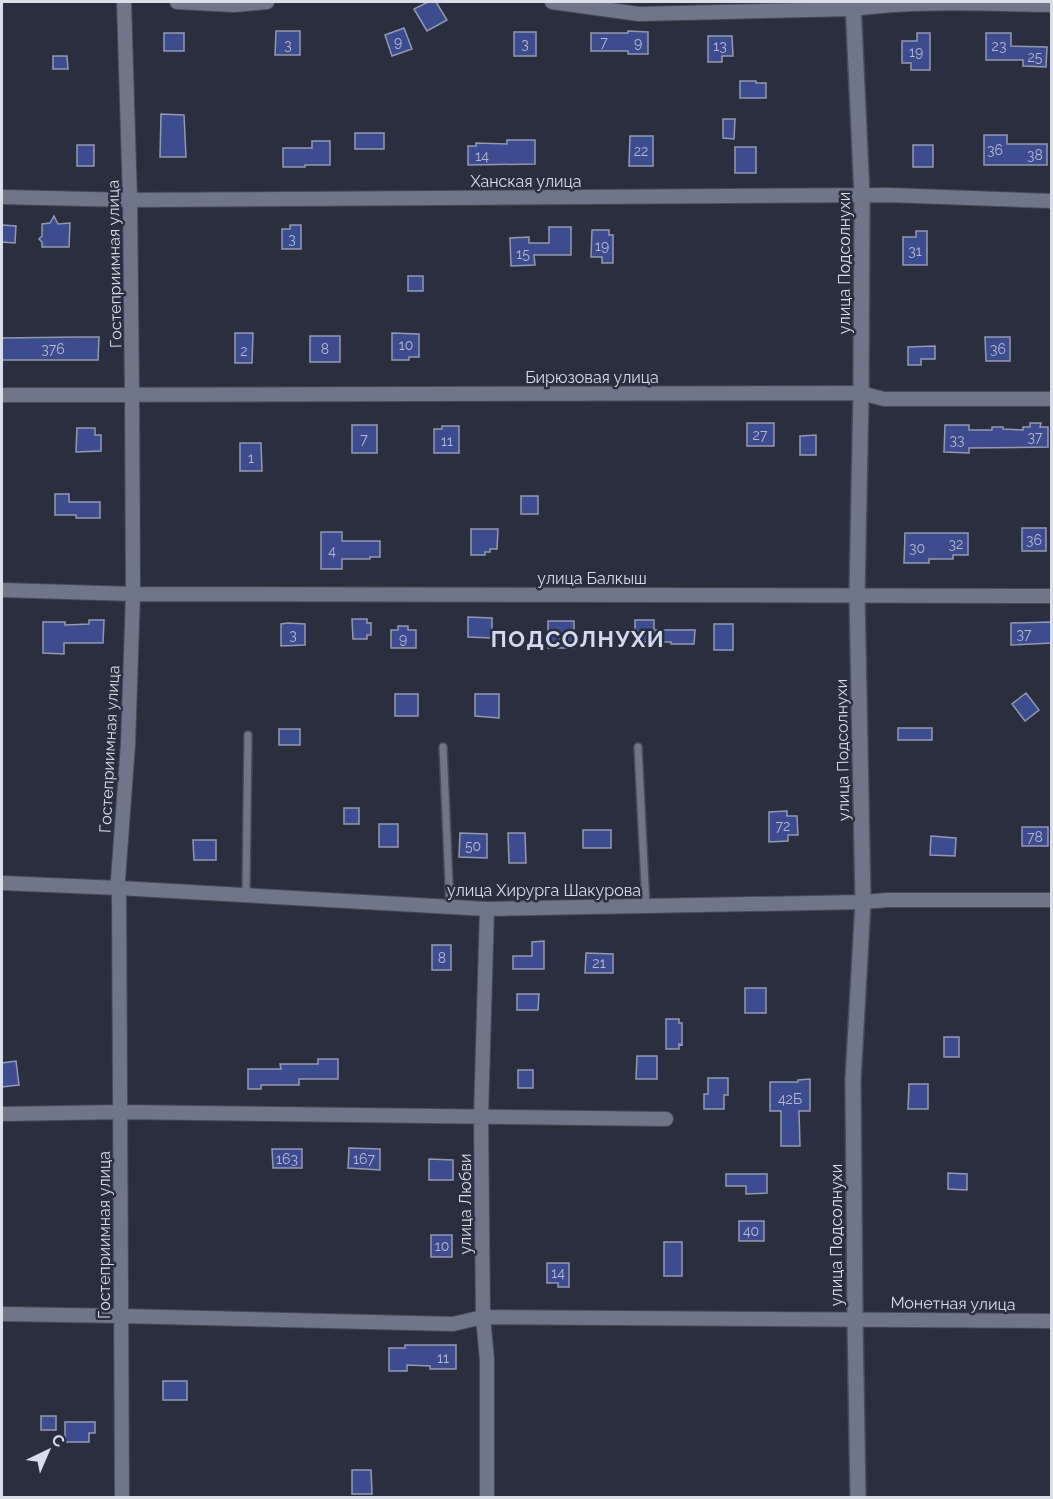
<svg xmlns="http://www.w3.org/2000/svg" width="1053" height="1499" viewBox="0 0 1053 1499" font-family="Raleway,sans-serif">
<rect width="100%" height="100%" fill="#2a2f40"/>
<path fill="#3c4c8e" stroke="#9399ae" stroke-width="1.5" d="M428 2H436L447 20 427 31 414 9Z
M404 28 412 49 392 56 385 35Z
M276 31H300V55H275Z
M628 31 648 32V54H628V51H591V33H628Z
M514 32H536V56H514Z
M164 33H184V51H164Z
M917 33H930V70H911V63H902V41H917Z
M986 33H1011V46L1047 47 1046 67 1023 66V60H986Z
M708 36H732L733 56H722V62H708Z
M53 56H67L68 69H53Z
M740 81H756V83H766V98H740Z
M161 114 184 115 186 157H160Z
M723 119H735L734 139 723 138Z
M355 133H384V149H355Z
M984 135H1007V144H1047V165H984Z
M630 136H653V166H629Z
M507 140H535V164L468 165V146H476V143L507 144Z
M312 141H330V165H305V167H283V148H312Z
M77 145H94V166H77Z
M913 145H933V167H913Z
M735 147H756V173H735Z
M54 216 58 224 70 223 69 247H42V242L39 239 42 236V224L50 223Z
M2 225 16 226 15 243 2 242Z
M290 225H301V249H282V229H290Z
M549 227H571V255H534L535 265 511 266 510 238 529 237V243H549Z
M592 230H609V235H613V263H602V257H591Z
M916 231H927V265H903V237H916Z
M408 276H423V291H408Z
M235 333H253L252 363H235Z
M392 333 419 334V357H409V360H392Z
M310 336H340V362H310Z
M78 337H99L98 360H2V338Z
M985 337H1010V361H986Z
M935 346V359H921V365H908V347Z
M747 423H774V446H747Z
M1030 423H1041L1040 427H1048V447L969 448V453L944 452 945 425H969V430H992V427H1003V429L1023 430V427H1030Z
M352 425H377V453H352Z
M442 426H459V453H434V429H442Z
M77 428H95V435H101V451L76 452Z
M816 435V455H800V436Z
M240 443H261L262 471H240Z
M55 494H69V502H100V518H76V515H55Z
M521 496H538V514H521Z
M1022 528H1046V551H1022Z
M471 529H498L497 549H490V552H485V555H471Z
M321 532H342V541H380V557H370V559H342V569H321Z
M905 533H968V555H953V559H929V563H904Z
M468 617 492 618V638L468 637Z
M352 619H367V623H371V635H367V639H353Z
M89 620H104L103 643H64V654L43 653V622H65V625L89 624Z
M635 620H654V630H695L694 644H671V642H635Z
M548 621H574V648H548Z
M1052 622V643L1011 645V623Z
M288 623 305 624V645L281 646V624Z
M714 624H733V650H714Z
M398 626H408V630H416V648H391V630H398Z
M1026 693 1039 710 1025 721 1012 704Z
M395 694H418V716H395Z
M475 694H499V718L475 716Z
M898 728H932V740H898Z
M279 729H300V745H279Z
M344 808H359V824H344Z
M787 811V816H797L798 835H788V841L769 842V812Z
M379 824H398V847H379Z
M1022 827H1048V846H1022Z
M583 830H611V848H583Z
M460 833 487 834V858L459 857Z
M508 833H525L526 863H509Z
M931 836 956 838 955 856 930 855Z
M193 840H216V860H194Z
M544 941V969H513V956H532V942Z
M432 945H451V970H432Z
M586 953 613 954V973H585Z
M745 988H766V1013H745Z
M517 994H539L538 1010H517Z
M666 1019H679V1023H682V1045L679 1044V1049H666Z
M944 1037H959V1057H944Z
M637 1056H657V1079H636Z
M318 1059H338V1079H299V1085H261V1089H248V1069H281L280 1064H318Z
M16 1061 19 1085 2 1087V1063Z
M518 1070H533V1088H518Z
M708 1078H728V1095H724V1109H704V1094H708Z
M810 1079V1111H799L800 1146H781V1111H770V1082H798V1080Z
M909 1084H928V1109H908Z
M349 1148 380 1149V1170L348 1168Z
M272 1149H302V1168H273Z
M429 1159 453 1160V1180H429Z
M948 1173 967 1174V1190L948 1189Z
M726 1174H767V1193L746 1194V1186H726Z
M739 1221H764V1241H739Z
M431 1235H452V1257H431Z
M664 1242H682V1276H664Z
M547 1263H569V1287H558V1283H547Z
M405 1345H456V1369H430V1366L407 1365V1371H389V1348H405Z
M163 1381H187V1400H163Z
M41 1416H56V1430H41Z
M65 1422H95V1433H89V1442H65Z
M352 1470H371L372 1494H352Z"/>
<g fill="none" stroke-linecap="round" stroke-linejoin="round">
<defs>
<path id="service" d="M443 747 450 907
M638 747 646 906
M246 895 248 735"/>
<path id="minor" d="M177 2 234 5 267 2
M552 2 639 14 852 9C918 0 986 4 1052 5
M2 197 130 200 889 195 1052 201
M2 395 861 393 884 399H1052
M2 590 133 594 1052 596
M2 883 119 888 487 909 863 902 887 900H1052
M2 1114 120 1112 666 1119
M2 1314 121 1316 453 1324 483 1317 1052 1321
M122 1498 119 888 118 880 128 744 133 594 132 395 130 200 124 2
M487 1498V1360L483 1317 481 1116 487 909"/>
<path id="tertiary" d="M853 2 862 196 861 393 857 595 863 902 853 1080 855 1319 858 1498"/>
</defs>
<use href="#service" stroke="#474b59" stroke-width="10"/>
<use href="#minor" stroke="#474b59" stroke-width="16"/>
<use href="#tertiary" stroke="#474b59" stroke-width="18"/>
<use href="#service" stroke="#70768a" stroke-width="7"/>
<use href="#minor" stroke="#70768a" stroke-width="14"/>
<use href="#tertiary" stroke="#70768a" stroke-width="15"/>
</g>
<g text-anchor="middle" stroke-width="5" stroke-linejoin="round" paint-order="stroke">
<g font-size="14" fill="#b2bad2">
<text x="398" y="47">9</text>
<text x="604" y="47">7</text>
<text x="638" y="48">9</text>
<text x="525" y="49">3</text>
<text x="288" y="50">3</text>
<text x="720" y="51">13</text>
<text x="999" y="51">23</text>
<text x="916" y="57">19</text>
<text x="1035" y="62">25</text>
<text x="995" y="155">36</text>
<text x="641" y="156">22</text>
<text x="1035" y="160">38</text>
<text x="482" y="161">14</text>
<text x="292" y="244">3</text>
<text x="602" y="251">19</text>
<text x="915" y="256">31</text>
<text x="523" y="259">15</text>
<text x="406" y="350">10</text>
<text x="53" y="354">376</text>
<text x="325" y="354">8</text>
<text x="998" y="354">36</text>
<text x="244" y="356">2</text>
<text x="760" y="440">27</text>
<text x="1035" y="442">37</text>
<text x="364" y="444">7</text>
<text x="957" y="445">33</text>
<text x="447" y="446">11</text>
<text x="251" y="463">1</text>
<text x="1034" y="545">36</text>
<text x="956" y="549">32</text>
<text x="917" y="553">30</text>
<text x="332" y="556">4</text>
<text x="1024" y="639">37</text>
<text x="293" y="640">3</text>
<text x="403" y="644">9</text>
<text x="783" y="831">72</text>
<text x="1035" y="842">78</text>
<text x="473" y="851">50</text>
<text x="442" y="963">8</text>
<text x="599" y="968">21</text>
<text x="790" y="1104">42Б</text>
<text x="287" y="1164">163</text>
<text x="364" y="1164">167</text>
<text x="751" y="1236">40</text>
<text x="442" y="1251">10</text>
<text x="558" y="1278">14</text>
<text x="443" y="1363">11</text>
</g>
<g font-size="16" fill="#dadee9" stroke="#2a2f40">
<text x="526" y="187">Ханская улица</text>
<text transform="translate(844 263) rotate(-90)" y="6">улица Подсолнухи</text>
<text transform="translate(114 264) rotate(-91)" y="6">Гостеприимная улица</text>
<text x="592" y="383">Бирюзовая улица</text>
<text x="592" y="584">улица Балкыш</text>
<text transform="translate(109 749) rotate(-87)" y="6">Гостеприимная улица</text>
<text transform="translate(842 750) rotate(-91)" y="6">улица Подсолнухи</text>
<text x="544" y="896">улица Хирурга Шакурова</text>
<text transform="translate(465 1204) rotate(-90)" y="6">улица Любви</text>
<text transform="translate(104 1235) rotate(-90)" y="6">Гостеприимная улица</text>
<text transform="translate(836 1235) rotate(-90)" y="6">улица Подсолнухи</text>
<text transform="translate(953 1303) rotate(1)" y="6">Монетная улица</text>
</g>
<g font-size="22" font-weight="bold" letter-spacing="1.5" fill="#d3daf0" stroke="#2a2f40">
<text x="578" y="647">ПОДСОЛНУХИ</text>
</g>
</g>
<rect width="1053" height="1499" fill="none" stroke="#dadee9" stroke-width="6"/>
<g transform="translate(48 1451) rotate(44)" stroke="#2a2f40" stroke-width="4.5" paint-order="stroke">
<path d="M0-4.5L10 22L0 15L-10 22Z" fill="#dadee9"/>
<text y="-9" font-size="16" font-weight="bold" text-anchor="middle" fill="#dadee9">С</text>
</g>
</svg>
